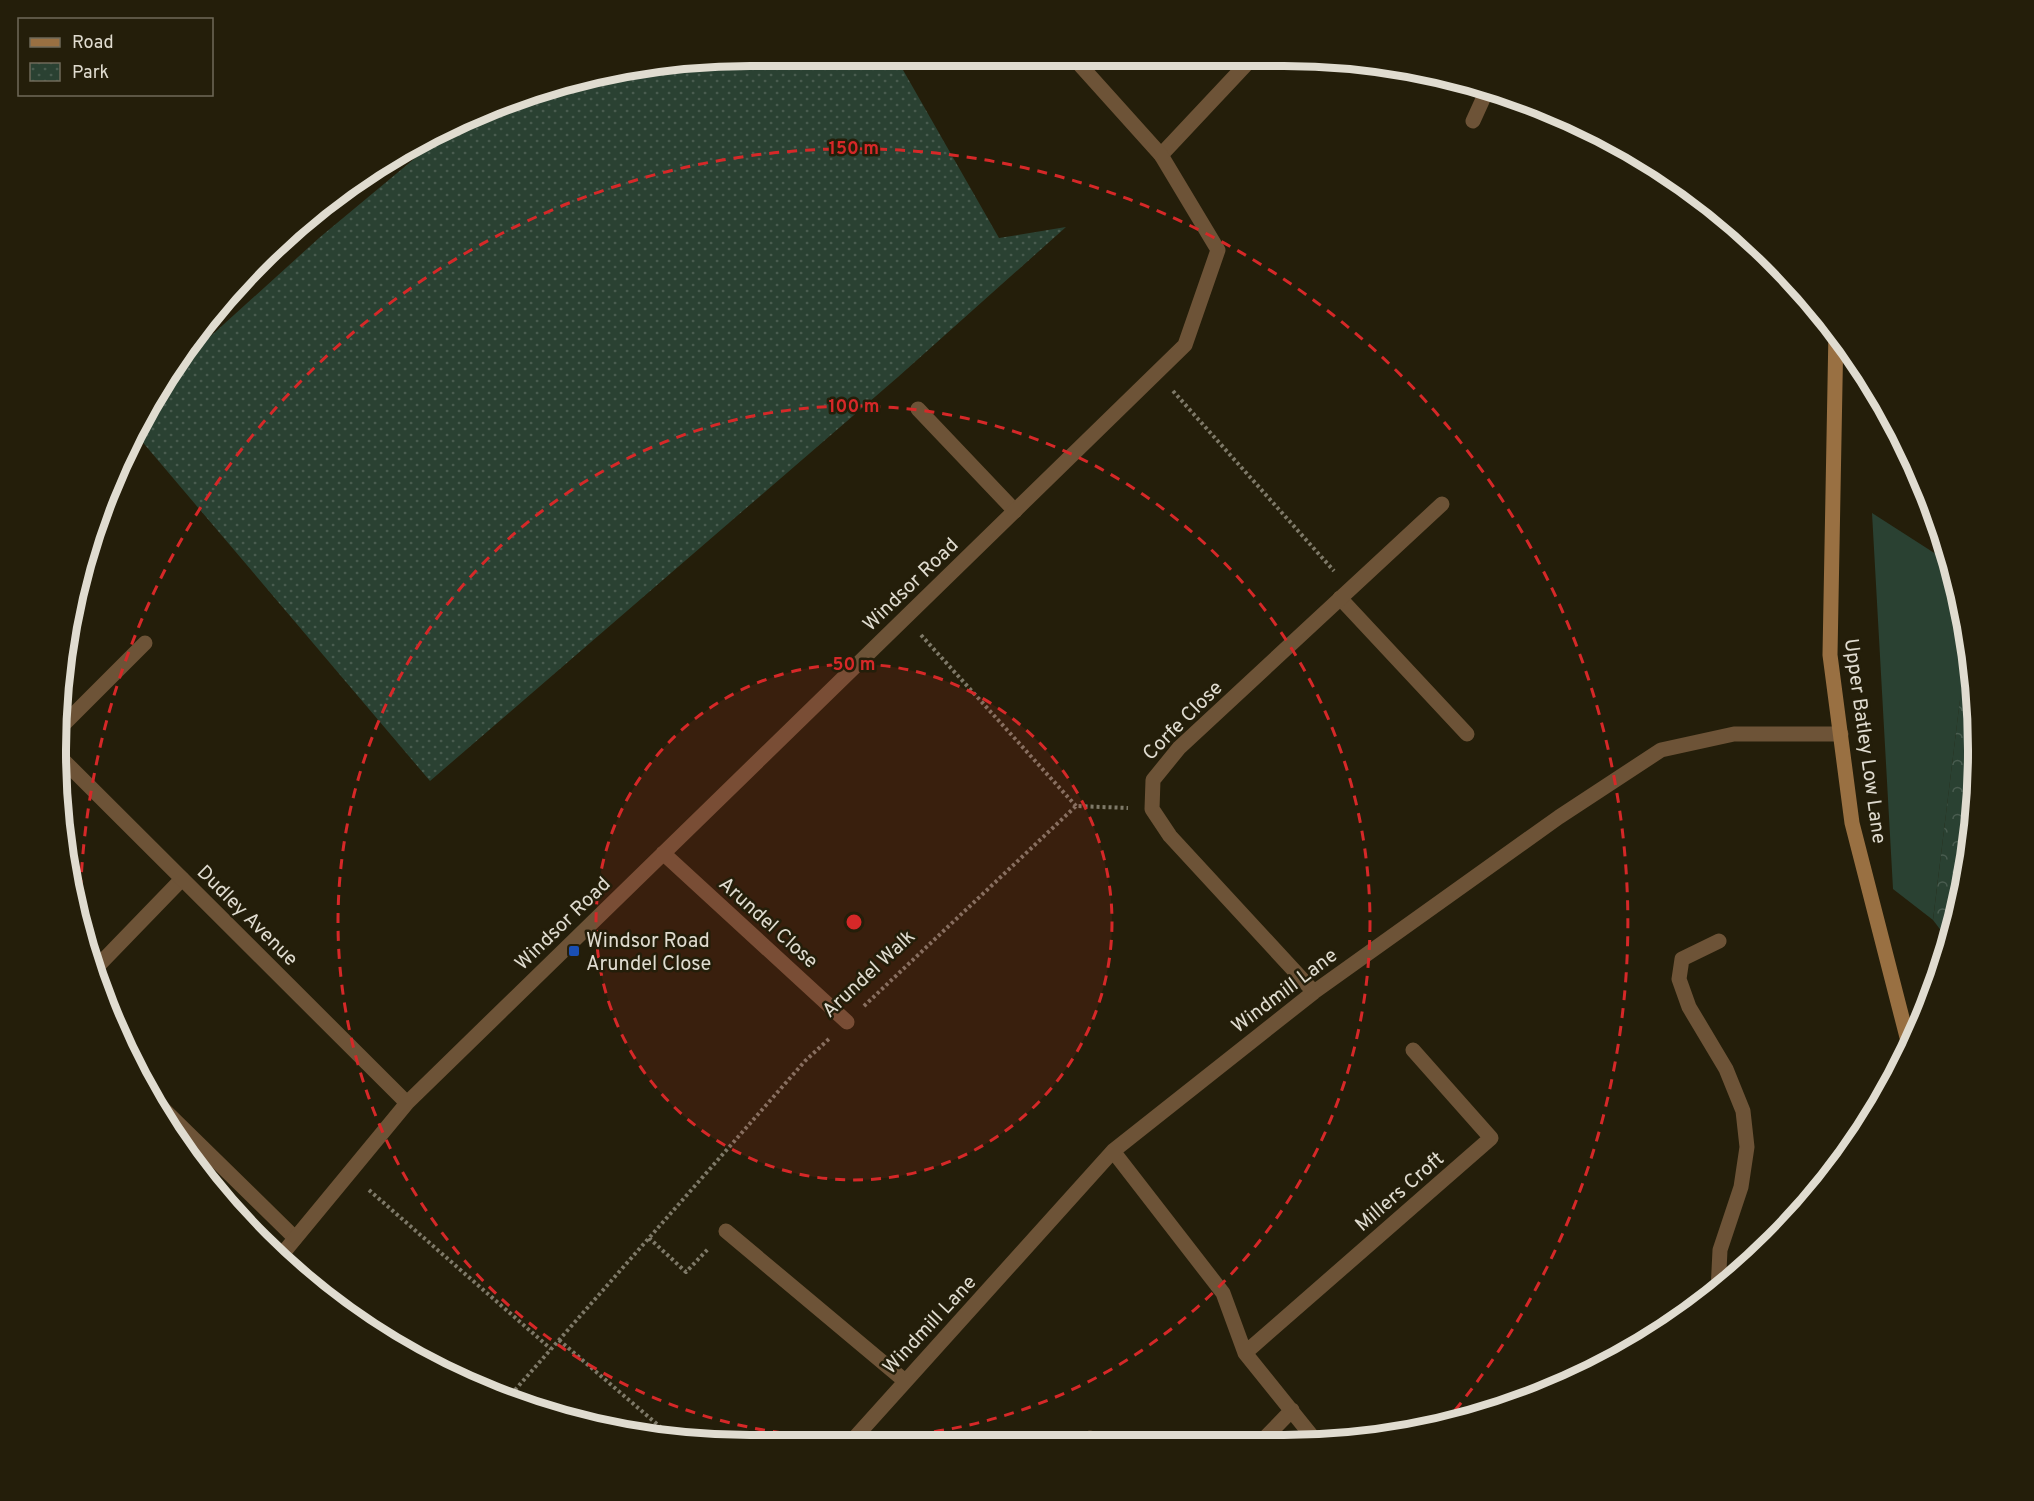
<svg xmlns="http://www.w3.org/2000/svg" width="2034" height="1501" viewBox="0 0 2034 1501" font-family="Overpass,sans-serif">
<defs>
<pattern id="forest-crowns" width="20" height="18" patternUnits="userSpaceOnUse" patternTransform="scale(1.5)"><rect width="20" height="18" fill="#2a4132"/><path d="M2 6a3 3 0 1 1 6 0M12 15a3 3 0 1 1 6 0" fill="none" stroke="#495c4f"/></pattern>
<pattern id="park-dots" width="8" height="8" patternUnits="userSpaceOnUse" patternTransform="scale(1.5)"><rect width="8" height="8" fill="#2a4132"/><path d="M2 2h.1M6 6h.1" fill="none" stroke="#495c4f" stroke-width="1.8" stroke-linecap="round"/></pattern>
</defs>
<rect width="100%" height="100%" fill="#241e0a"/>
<path fill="#2a4132" d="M1872 513 1953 565 1969 654 1966 651 1933 920 1893 889Z"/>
<path fill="url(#forest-crowns)" d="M1966 650 1969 654 1977 705 1973 842 1949 941 1933 920Z"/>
<path fill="url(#park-dots)" d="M750 56H895L999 238 1066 227 898 377 430 781 134 432 170 373 319 238 450 129 570 79Z"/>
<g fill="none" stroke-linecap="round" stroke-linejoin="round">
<path stroke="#7e7968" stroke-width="4" stroke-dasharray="3 3" stroke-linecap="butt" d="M1173 391 1334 571
M921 635 1076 806
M864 1006 1076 806 1128 808
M369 1190 551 1349
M649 1238 686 1272 709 1248
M559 1340 672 1437
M507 1399 805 1061 830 1038"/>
<path stroke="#6d5337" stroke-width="15" d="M1161 155 1253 57
M918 409 1015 511
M1340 598 1467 734
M62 726 145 643
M92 972 182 879
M147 1093 295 1238"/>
<path stroke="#6d5337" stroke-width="15" d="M1473 121 1488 88
M60 757 407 1103
M663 853 847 1022
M1314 992 1170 836 1152 809 1153 780 1179 748 1442 504
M1113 1151 1223 1293 1245 1353 1315 1440
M726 1231 905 1381
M279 1258 407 1103 1185 345 1218 250 1161 155 1072 56
M1718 1291 1720 1250 1741 1187 1747 1147 1743 1111 1726 1069 1689 1007 1679 979 1682 959 1719 941
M1245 1353 1491 1138 1413 1050
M1090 1438 1095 1441
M1263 1440 1292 1410
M850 1443 1113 1151 1314 992 1559 817 1661 750 1734 734H1841"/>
<path stroke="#997042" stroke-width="15" d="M1836 330 1830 655 1852 823 1909 1045"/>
</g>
<circle cx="854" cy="922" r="258" fill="#d62828" fill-opacity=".12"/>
<g fill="none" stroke="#d62828" stroke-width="3" stroke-dasharray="10 8">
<circle cx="854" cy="922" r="258"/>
<circle cx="854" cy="922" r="516"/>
<path d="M80 908A774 774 0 1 1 1447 1420"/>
</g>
<rect fill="#1a4fb4" stroke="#241e0a" stroke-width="2" x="568" y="945" width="12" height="12" rx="3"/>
<g text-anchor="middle" stroke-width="5" stroke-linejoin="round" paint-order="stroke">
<g font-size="20" fill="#e0dcd0" stroke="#241e0a">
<text transform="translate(910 584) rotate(-44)" y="7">Windsor Road</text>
<text transform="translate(1182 720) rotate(-45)" y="7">Corfe Close</text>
<text transform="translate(1866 741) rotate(82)" y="7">Upper Batley Low Lane</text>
<text transform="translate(248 915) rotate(45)" y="7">Dudley Avenue</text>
<text transform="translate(769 922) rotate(42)" y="7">Arundel Close</text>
<text transform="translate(562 923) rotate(-44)" y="7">Windsor Road</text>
<text transform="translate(868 973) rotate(-43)" y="7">Arundel Walk</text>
<text transform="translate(1284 990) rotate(-37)" y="7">Windmill Lane</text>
<text transform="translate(1399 1191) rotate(-41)" y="7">Millers Croft</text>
<text transform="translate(929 1324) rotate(-47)" y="7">Windmill Lane</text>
</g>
<g font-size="20" fill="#e0dcd0" stroke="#241e0a" text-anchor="start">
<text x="586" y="947">Windsor Road<tspan x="586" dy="23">Arundel Close</tspan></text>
</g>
</g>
<path d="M0 0H2034V1501H0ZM750 66H1284A684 684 0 0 1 1968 750V751A684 684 0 0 1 1284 1435H750A684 684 0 0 1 66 751V750A684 684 0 0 1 750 66Z" fill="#241e0a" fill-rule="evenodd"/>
<path fill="none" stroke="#e0dcd0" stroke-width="8" d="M750 66H1284A684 684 0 0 1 1968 750V751A684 684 0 0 1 1284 1435H750A684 684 0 0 1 66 751V750A684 684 0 0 1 750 66Z"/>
<circle cx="854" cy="922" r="9" fill="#d62828" stroke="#241e0a" stroke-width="3"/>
<g font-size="18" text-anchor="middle" font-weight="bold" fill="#d62828" stroke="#241e0a" stroke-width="5" stroke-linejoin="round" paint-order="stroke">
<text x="854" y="154">150 m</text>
<text x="854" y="412">100 m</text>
<text x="854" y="670">50 m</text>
</g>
<rect x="18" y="18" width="195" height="78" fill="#241e0a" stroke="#6f6a59" stroke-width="1.5"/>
<rect x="30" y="38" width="30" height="9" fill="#997042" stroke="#6f6a59" stroke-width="1.5"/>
<text x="72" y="48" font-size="18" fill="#e0dcd0">Road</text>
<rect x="30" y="63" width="30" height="18" fill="url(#park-dots)" stroke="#6f6a59" stroke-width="1.5"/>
<text x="72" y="78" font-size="18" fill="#e0dcd0">Park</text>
</svg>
